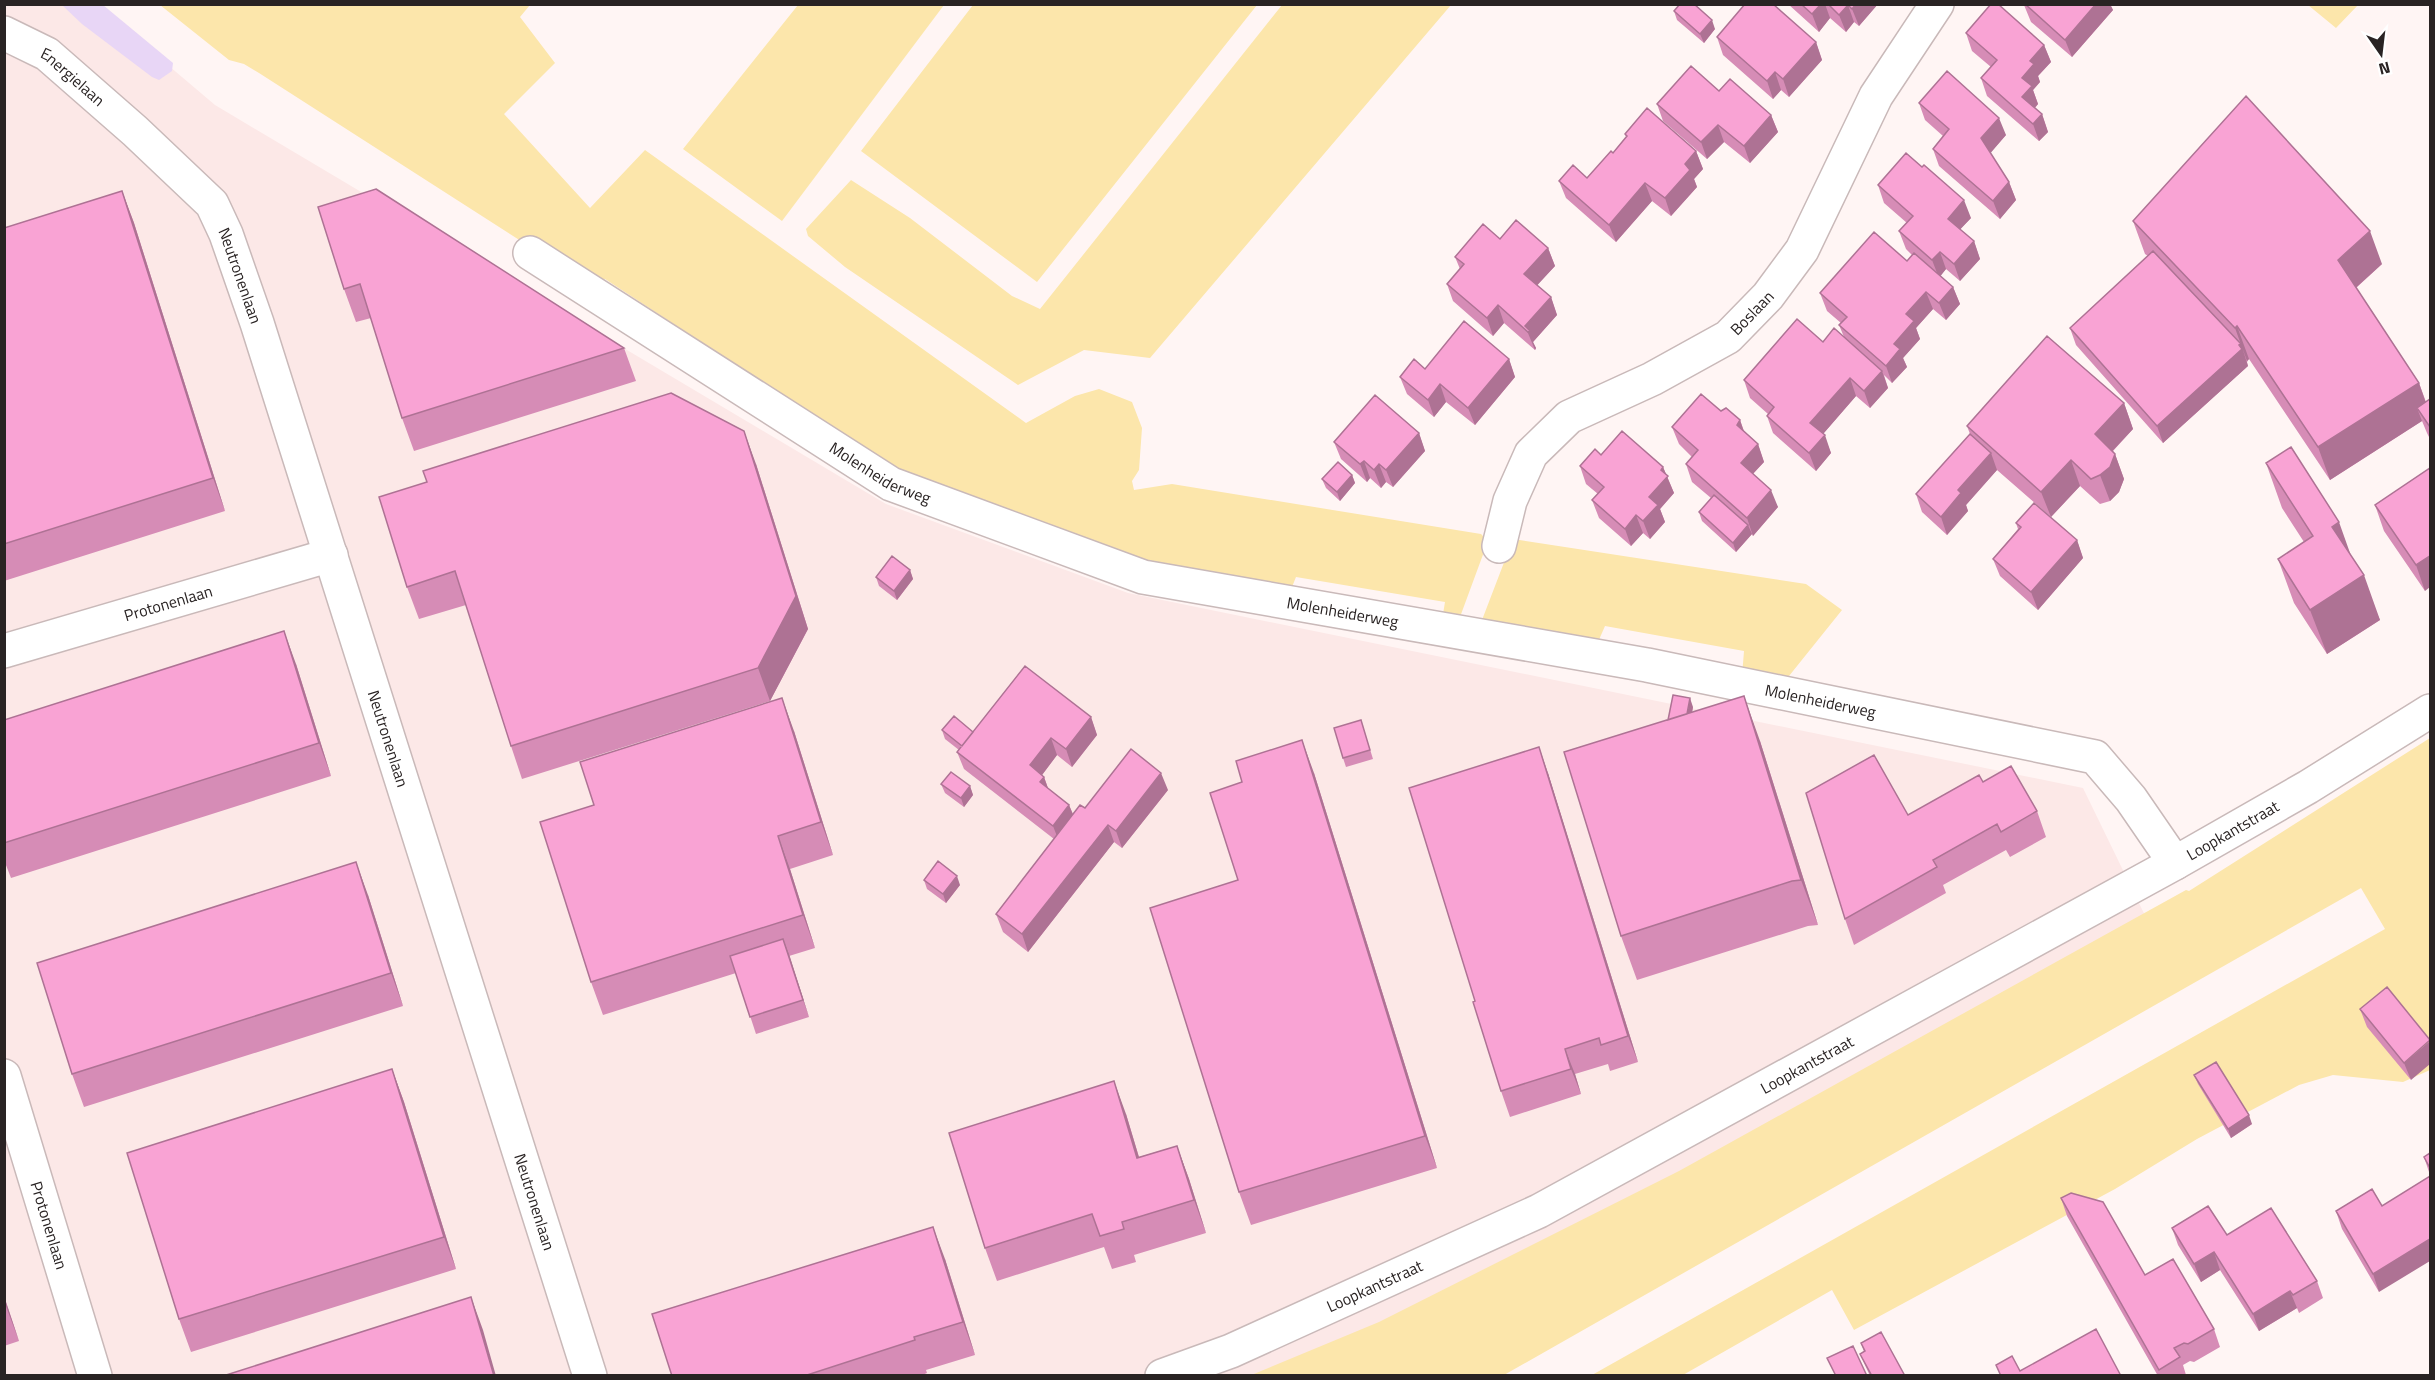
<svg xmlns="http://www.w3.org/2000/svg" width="2435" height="1380" viewBox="0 0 2435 1380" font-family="'Titillium Web',sans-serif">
<rect width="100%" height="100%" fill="#fff5f4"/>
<path fill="#fce8e7" d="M5 5H97L215 105 886 504 1128 593 2083 788 2154 934 1428 1375 5 1376Z"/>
<path fill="#fce6ab" d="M160 5H530L520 17 555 63 504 114 590 208 645 150 1026 423 1075 396 1099 389 1132 402 1142 428 1139 470 1132 481 1134 490 1172 484 1481 534 1488 541 1460 617 1443 614 1445 602 1296 577 1292 587 1202 581 971 504 889 465 605 279 598 285 574 275 259 73 244 64 229 60Z
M798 5H944L782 221 683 149Z
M973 5H1257L1037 282 861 151Z
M1282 5H1451L1150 358 1084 350 1018 385 845 267 808 236 806 229 851 180 910 218 1012 296 1040 309Z
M2308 5H2358L2336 28Z
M1513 539 1806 584 1842 610 1789 676H1742L1744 651 1605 626 1598 642 1482 620Z
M2430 738V1070L2403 1082 2333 1075 2299 1085 2197 1139 2115 1189 1854 1330 1832 1290 1683 1375H1592L2385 929 2361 888 1504 1375 1249 1376 1379 1322 1679 1171 2186 890 2189 891Z"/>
<path fill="#e8d6f6" d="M62 5H103L173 63 172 71 159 80 152 77 82 24Z"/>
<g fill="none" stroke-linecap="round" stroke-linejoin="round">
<defs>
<g id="minor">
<path id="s1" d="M4 33 47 54 135 131 212 204 226 234 257 323 590 1376"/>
<path id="s2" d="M530 253 891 484 1143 577 1647 665 2095 757 2131 799 2175 863"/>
<path id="s3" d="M1499 546 1510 501 1531 454 1569 417 1652 379 1728 337 1768 296 1802 250 1876 96 1937 4"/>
<path id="s4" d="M4 651 331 555"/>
<path id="s5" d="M4 1076 95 1376"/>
<path id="s6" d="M1162 1376 1231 1351 1539 1211 2175 863 2308 787 2430 711"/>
</g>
</defs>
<use href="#minor" stroke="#c9b9b9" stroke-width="36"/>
<use href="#minor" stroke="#fff" stroke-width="33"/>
</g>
<path fill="#d68cb6" d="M1788 4H1878L1859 26 1854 22 1846 32 1830 18 1819 32Z
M2110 4 2113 10 2072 57 2031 22 2024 5Z
M1674 11 1715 29 1704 43 1677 20Z
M1966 33 2044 45 2051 62 2038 76 2040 82 2033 90 2038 104 2035 108 2042 114 2048 132 2039 141 1987 96 1981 78 1991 67 1972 51Z
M1717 37 1816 42 1822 60 1789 97 1781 90 1773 99 1723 55Z
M1719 91 1771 115 1778 132 1750 163 1724 142 1707 159 1663 121 1657 104Z
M1919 103 2006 135 1990 153 2009 182 2016 200 2000 219 1939 166 1933 149 1943 136 1925 120Z
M1625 134 1696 151 1703 169 1694 179 1697 187 1671 216 1652 201 1616 242 1566 198 1559 181 1587 178 1613 153 1626 137Z
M1878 185 1971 218 1960 229 1974 241 1980 259 1960 281 1946 269 1940 276 1953 287 1960 304 1946 320 1933 309 1916 328 1920 339 1903 358 1907 367 1892 383 1884 375 1888 388 1870 408 1856 396 1823 434 1831 453 1816 471 1773 433 1767 416 1768 414 1750 398 1744 380 1823 342 1844 337 1839 325 1841 323 1827 311 1820 293 1907 261 1912 255 1906 249 1899 231 1907 223 1884 203Z
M122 191 134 223 225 511 4 581V228Z
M318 207 624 348 636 381 414 451 402 418 371 318 356 322 344 289Z
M2133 221 2382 264 2356 288 2419 383 2426 402 2430 399V439L2427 433 2422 421 2330 480 2249 359 2247 362 2248 366 2163 443 2076 345 2070 328 2148 256 2145 254Z
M1500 239 1548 248 1555 266 1537 285 1551 297 1557 315 1533 342 1536 348 1535 350 1504 323 1493 336 1453 301 1447 284 1460 269 1455 257Z
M1509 359 1515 377 1475 425 1446 402 1434 417 1407 394 1400 377 1425 369Z
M2124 403 2133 429 2113 451 2115 454 2124 479 2119 492 2110 501 2100 504 2080 486 2051 517 1997 470 1966 505 1968 511 1947 535 1922 512 1916 494 1970 434 1967 426Z
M1721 411 1740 420 1744 431 1758 444 1764 462 1753 474 1778 507 1753 536 1752 534 1736 552 1702 521 1699 512 1711 498 1692 482 1686 464 1692 457 1679 444 1672 427Z
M1419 433 1425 451 1393 487 1386 482 1381 488 1370 478 1367 482 1341 459 1334 442Z
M1601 455 1663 467 1674 493 1660 509 1665 522 1650 539 1643 533 1631 546 1599 518 1592 500 1598 494 1586 484 1580 466Z
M2266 463 2351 556 2380 620 2327 654 2294 603 2278 559 2304 542 2282 508Z
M756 464 808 629 770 701 522 779 511 746 466 605 419 619 407 587Z
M2430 468 2425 591 2384 531 2375 505Z
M1352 475 1355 483 1340 501 1326 488 1322 479Z
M2016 523 2077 540 2083 558 2038 610 2000 576 1993 559 2018 529Z
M910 570 913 579 897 600 879 586 876 577Z
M296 664 331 776 11 878 4 860V720Z
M1693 707 1692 712 1760 741 1818 925 1808 926 1637 980 1621 936 1668 720Z
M1091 717 1097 735 1072 767 1057 755 1042 775 1044 777 1048 788 1069 805 1073 814 1085 808 1168 790 1122 848 1114 842 1028 952 1003 932 996 914 1054 839 964 769 957 752 959 750 945 739 942 730 973 732Z
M1361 720 1373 759 1346 767 1343 758Z
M794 731 833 855 790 869 815 948 789 956 809 1017 756 1034 736 973 603 1015 591 982 594 805Z
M1314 773 1437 1168 1251 1225 1239 1192 1238 880 1242 782Z
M1548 773 1638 1062 1610 1071 1608 1064 1575 1074 1581 1094 1510 1117 1501 1091 1475 1001Z
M1983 782 2037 811 2046 837 2010 857 2006 850 1943 885 1946 893 1854 945 1845 919 1908 815Z
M941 784 970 786 973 795 964 807 945 793Z
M924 880 960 885 946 903 927 889Z
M368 895 403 1006 84 1107 72 1074Z
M2387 987 2411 1080 2367 1027 2360 1009Z
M392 1069 404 1102 456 1269 191 1352 179 1319Z
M2194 1075 2252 1124 2231 1138 2198 1084Z
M1126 1114 1139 1157 1177 1146 1189 1179 1206 1233 1134 1255 1136 1262 1112 1269 1104 1247 997 1281 985 1248Z
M2430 1153V1175L2424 1157Z
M2372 1189 2379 1292 2342 1229 2336 1211Z
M2061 1198 2145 1275 2214 1329 2220 1347 2194 1362 2190 1361 2183 1365 2186 1375V1376H2158L2067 1216Z
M2172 1228 2227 1235 2317 1281 2323 1298 2299 1313 2297 1308 2259 1331 2220 1270 2201 1282 2178 1245Z
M945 1259 975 1355 926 1370 927 1373 920 1376H672Z
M4 1296 19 1341 4 1346Z
M1861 1343 1905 1376H1870L1864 1363 1860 1354 1864 1352Z"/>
<path fill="#ae7294" d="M1821 4H1825L1830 18 1819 32 1812 14Z
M1856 4H1878L1859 26 1852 9Z
M2096 4H2110L2113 10 2072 57 2065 40Z
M1848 5 1854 22 1846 32 1839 15Z
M1712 20 1715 29 1704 43 1700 34Z
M1816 42 1822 60 1789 97 1783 79Z
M2044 45 2051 62 2038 76 2040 82 2033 90 2038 104 2029 114 2022 97V78L2030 61Z
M1775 72 1781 90 1773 99 1767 81Z
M2042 114 2048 132 2039 141 2033 124Z
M1771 115 1778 132 1750 163 1744 146Z
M1999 118 2006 135 1988 156 1981 138Z
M1718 125 1724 142 1707 159 1701 142Z
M1696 151 1703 169 1694 179 1697 187 1671 216 1665 198 1685 164Z
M2009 182 2016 200 2000 219 1993 201Z
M1645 183 1652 201 1616 242 1609 225Z
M122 191 134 223 225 511 213 478Z
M1964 200 1971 218 1954 236 1948 219Z
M2370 231 2382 264 2350 293 2338 260Z
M1974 241 1980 259 1960 281 1954 264Z
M1548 248 1555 266 1531 292 1524 274Z
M1940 252 1946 269 1939 278 1932 260Z
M1953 287 1960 304 1946 320 1939 303Z
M1926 292 1933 309 1916 328 1920 339 1903 358 1907 367 1892 383 1886 366 1894 344 1906 314Z
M1551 297 1557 315 1533 342 1536 348 1535 350 1525 326Z
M1498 305 1504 323 1493 336 1487 318Z
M2237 326 2249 359 2247 361 2235 328Z
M2241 344 2248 366 2163 443 2157 426Z
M1509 359 1515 377 1475 425 1468 408Z
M1882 371 1888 388 1870 408 1864 391Z
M1850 378 1856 396 1817 441 1810 423Z
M2419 383 2430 415 2417 408 2422 421 2330 480 2318 447Z
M1440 384 1446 402 1434 417 1428 400Z
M2124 403 2133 429 2104 460 2095 434Z
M1740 420 1746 438 1737 425Z
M744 431 756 464 808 629 770 701 758 668Z
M1419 433 1425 451 1393 487 1386 470Z
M1825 435 1831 453 1816 471 1809 453Z
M1758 444 1764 462 1747 480 1741 463Z
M1991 453 1997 470 1966 505 1968 511 1947 535 1941 517 1958 490Z
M2115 454 2124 479 2119 492 2110 501 2100 475Z
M2071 460 2080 486 2051 517 2041 492Z
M1364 461 1370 478 1367 482 1360 464Z
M1379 464 1386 482 1381 488 1374 470Z
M1663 467 1674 493 1660 509 1665 522 1650 539 1643 521 1649 497 1661 470Z
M1352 475 1355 483 1340 501 1337 492Z
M1771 490 1778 507 1753 536 1747 518Z
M1636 515 1643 533 1631 546 1625 529Z
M2339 522 2355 567 2332 527Z
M1748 525 1752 534 1736 552 1733 543Z
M2077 540 2083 558 2038 610 2031 592Z
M2430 556V587L2425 591 2416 565Z
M910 570 913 579 897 600 894 591Z
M2364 575 2380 620 2327 654 2310 610Z
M284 631 296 664 331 776 319 743Z
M1744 696 1760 741 1818 925 1801 880Z
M782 698 794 731 833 855 821 822Z
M1690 698 1693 707 1688 735 1685 726Z
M1091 717 1097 735 1072 767 1066 749Z
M1051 738 1057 755 1036 783 1030 765Z
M1302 740 1314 773 1437 1168 1425 1136Z
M1539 747 1548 773 1638 1062 1628 1036Z
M1161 773 1168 790 1122 848 1116 831Z
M1044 777 1050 794 1040 782Z
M970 786 973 795 964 807 961 798Z
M1069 805 1076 822 1060 844 1053 826Z
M1108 825 1114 842 1028 952 1022 934Z
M778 836 790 869 815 948 803 915Z
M356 862 368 895 403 1006 391 973Z
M957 876 960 885 946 903 943 894Z
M783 939 790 957 809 1017 803 1000Z
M2430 1041V1064L2411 1080 2404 1063Z
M1565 1049 1575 1074 1581 1094 1571 1069Z
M392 1069 404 1102 456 1269 444 1237Z
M1114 1081 1126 1114 1149 1191 1137 1158Z
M2249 1115 2252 1124 2231 1138 2228 1129Z
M1177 1146 1189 1179 1206 1233 1194 1200Z
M933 1227 945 1259 975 1355 963 1322Z
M2430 1239V1261L2379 1292 2373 1274Z
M2214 1252 2220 1270 2201 1282 2194 1264Z
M2290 1291 2297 1308 2259 1331 2253 1314Z
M4 1296 19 1341 4 1301Z
M471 1297 483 1330 496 1376H494Z"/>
<path fill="#f9a3d4" stroke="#ae7294" stroke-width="1.5" d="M1680 4H1694L1712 20 1700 34 1674 11Z
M1745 4H1773L1816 42 1783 79 1775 72 1767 81 1717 37Z
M1801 4H1821L1812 14Z
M1828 4H1856L1852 9 1848 5 1839 15Z
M1991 4H1998L2044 45 2030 61 2034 64 2022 78 2032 86 2022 97 2042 114 2033 124 1981 78 1997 60 1966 33Z
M2025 4H2096L2065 40Z
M1691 66 1719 91 1730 79 1771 115 1744 146 1718 125 1701 142 1657 104Z
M1947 71 1999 118 1981 138 2009 182 1993 201 1933 149 1949 129 1919 103Z
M2246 96 2370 231 2338 260 2419 383 2318 447 2237 326 2235 328 2133 221Z
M1647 108 1696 151 1685 164 1690 170 1665 198 1645 183 1609 225 1559 181 1573 165 1587 178 1611 151 1613 153 1627 136 1625 134Z
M1906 153 1922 167 1924 165 1964 200 1948 219 1974 241 1954 264 1940 252 1932 260 1899 231 1913 216 1878 185Z
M376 189 624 348 402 418 360 284 344 289 318 207Z
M122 191 213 478 4 544V228Z
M1516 220 1548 248 1524 274 1551 297 1525 326 1530 331 1528 332 1498 305 1487 318 1447 284 1464 264 1455 257 1483 224 1500 239Z
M1874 232 1907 261 1914 253 1953 287 1939 303 1926 292 1906 314 1914 321 1894 344 1900 349 1886 366 1839 325 1847 317 1820 293Z
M2153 251 2241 344 2239 345 2242 349 2157 426 2070 328Z
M1797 319 1823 342 1834 328 1882 371 1864 391 1850 378 1810 423 1825 435 1809 453 1767 416 1774 407 1744 380Z
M1464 321 1509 359 1468 408 1440 384 1428 400 1400 377 1414 359 1425 369Z
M2047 336 2124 403 2095 434 2115 454 2110 467 2100 475 2091 479 2071 460 2041 492 1967 426Z
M671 393 744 431 796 596 758 668 511 746 455 571 407 587 379 497 427 482 423 471Z
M1701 394 1721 411 1726 408 1740 420 1737 425 1758 444 1741 463 1771 490 1747 518 1686 464 1698 450 1672 427Z
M1375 395 1419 433 1386 470 1379 464 1374 470 1364 461 1360 464 1334 442Z
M2430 399V427L2417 408Z
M1622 431 1663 467 1661 470 1668 476 1649 497 1658 505 1643 521 1636 515 1625 529 1592 500 1604 487 1580 466 1595 449 1601 455Z
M1970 434 1991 453 1958 490 1961 493 1941 517 1916 494Z
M2291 447 2339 522 2332 527 2364 575 2310 610 2278 559 2313 536 2266 463Z
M1338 462 1352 475 1337 492 1322 479Z
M2430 468V556L2416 565 2375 505Z
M1714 495 1748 525 1733 543 1699 512Z
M2034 503 2077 540 2031 592 1993 559 2021 527 2016 523Z
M892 556 910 570 894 591 876 577Z
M284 631 319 743 4 843V720Z
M1025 666 1091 717 1066 749 1051 738 1030 765 1044 777 1040 782 1069 805 1053 826 957 752Z
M1673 695 1690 698 1687 714 1668 720Z
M1744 696 1801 880 1792 881 1621 936 1564 752Z
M782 698 821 822 778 836 803 915 591 982 540 822 594 805 580 762Z
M954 716 973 732 962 746 942 730Z
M1361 720 1370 750 1343 758 1334 728Z
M1302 740 1425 1136 1239 1192 1150 908 1238 880 1210 793 1242 782 1236 761Z
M1539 747 1628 1036 1601 1045 1599 1038 1565 1049 1571 1069 1501 1091 1473 1002 1475 1001 1409 788Z
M1131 749 1161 773 1116 831 1108 825 1022 934 996 914 1080 805 1085 808Z
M1874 755 1908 815 1979 775 1983 782 2011 766 2037 811 2001 832 1997 824 1933 860 1937 867 1845 919 1806 793Z
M951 772 970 786 961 798 941 784Z
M938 861 957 876 943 894 924 880Z
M356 862 391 973 72 1074 37 963Z
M783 939 803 1000 750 1017 730 956Z
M2387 987 2430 1040 2404 1063 2360 1009Z
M2216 1062 2249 1115 2228 1129 2194 1075Z
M392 1069 444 1237 179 1319 127 1153Z
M1114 1081 1137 1158 1177 1146 1194 1200 1122 1222 1124 1229 1100 1236 1092 1214 985 1248 949 1133Z
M2430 1153V1168L2424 1157Z
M2430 1176V1239L2373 1274 2336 1211 2372 1189 2382 1206Z
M2071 1193 2103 1202 2145 1275 2173 1259 2214 1329 2188 1344 2184 1343 2174 1348 2180 1357 2159 1370 2061 1198Z
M2208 1206 2227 1235 2271 1208 2317 1281 2293 1295 2290 1291 2253 1314 2214 1252 2194 1264 2172 1228Z
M933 1227 963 1322 914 1337 915 1340 804 1376H672L652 1314Z
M471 1297 494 1376H223Z
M2096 1329 2121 1376H2001L1996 1365 2012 1356 2020 1371Z
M1881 1332 1905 1376H1872L1860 1354 1865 1351 1861 1343Z
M1853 1346 1867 1376H1836L1827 1358Z"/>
<g text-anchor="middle" stroke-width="5" stroke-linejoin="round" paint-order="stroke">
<g font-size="16" fill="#292323" stroke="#fff">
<text dy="6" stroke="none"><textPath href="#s1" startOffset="82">Energielaan</textPath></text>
<text dy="6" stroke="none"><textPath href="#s1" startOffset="348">Neutronenlaan</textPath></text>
<text dy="6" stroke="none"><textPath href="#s3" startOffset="363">Boslaan</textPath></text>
<text dy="6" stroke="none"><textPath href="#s2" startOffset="414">Molenheiderweg</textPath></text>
<text dy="6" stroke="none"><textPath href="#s4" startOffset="171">Protonenlaan</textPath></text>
<text dy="6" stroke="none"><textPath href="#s2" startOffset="900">Molenheiderweg</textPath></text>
<text dy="6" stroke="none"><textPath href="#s2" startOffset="1386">Molenheiderweg</textPath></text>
<text dy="6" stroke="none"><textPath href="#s1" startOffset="834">Neutronenlaan</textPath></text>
<text dy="6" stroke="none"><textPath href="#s6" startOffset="1203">Loopkantstraat</textPath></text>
<text dy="6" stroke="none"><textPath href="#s6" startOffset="717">Loopkantstraat</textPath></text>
<text dy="6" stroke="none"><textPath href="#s1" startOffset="1320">Neutronenlaan</textPath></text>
<text dy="6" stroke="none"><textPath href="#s5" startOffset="156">Protonenlaan</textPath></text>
<text dy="6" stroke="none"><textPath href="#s6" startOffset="231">Loopkantstraat</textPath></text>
</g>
</g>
<rect width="2435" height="1380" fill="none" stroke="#292323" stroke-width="12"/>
<g transform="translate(2381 54) rotate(166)" stroke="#ffffff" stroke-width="4.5" paint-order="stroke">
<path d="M0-4.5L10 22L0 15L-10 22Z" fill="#292323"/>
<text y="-9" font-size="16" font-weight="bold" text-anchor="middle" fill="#292323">N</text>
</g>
</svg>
